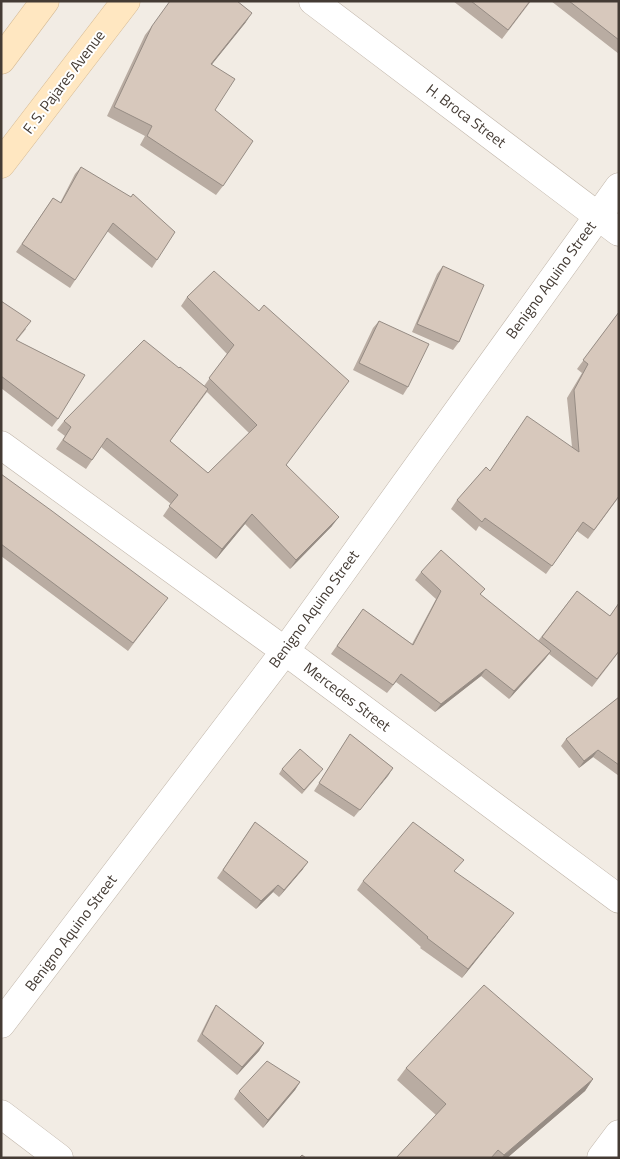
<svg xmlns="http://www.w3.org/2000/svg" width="620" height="1159" viewBox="0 0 620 1159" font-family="'Titillium Web',sans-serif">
<rect width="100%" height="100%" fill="#f2ece4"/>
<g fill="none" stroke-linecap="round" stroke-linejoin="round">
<defs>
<path id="street" d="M313 1 619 232
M1 445 285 651 619 899
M1 1024 285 651 619 187
M1 1114 59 1158
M601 1158 619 1134"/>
<path id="secondary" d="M1 60 45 1
M1 164 126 1"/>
</defs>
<use href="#street" stroke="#c0b5a9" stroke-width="29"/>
<use href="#secondary" stroke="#d6bb95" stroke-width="29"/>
<use href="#street" stroke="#fff" stroke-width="28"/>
<use href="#secondary" stroke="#ffe7c1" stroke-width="28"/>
</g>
<path fill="#b9aca2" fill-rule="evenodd" d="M453 1H531L502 39Z
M551 1H619V54Z
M246 22 212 64 215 110 223 186 216 195 140 145 145 136 107 116 145 35 152 26Z
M81 167 157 260 152 268 107 231 70 288 16 252 53 198 60 203 75 174Z
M443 266 459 342 453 350 412 332 437 274Z
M214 271 287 465 332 526 290 569 245 524 216 559 163 516 171 504 101 447 86 469 56 449 65 436 57 430 64 421 204 386 227 354 181 306 187 297ZM207 392 249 433 208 473 170 441Z
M1 301 26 329 17 340 58 419 52 427 1 388Z
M619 312V497L588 539 577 531 546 574 479 526 476 531 451 509 457 500 490 471 572 447 567 398 582 373 577 369Z
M379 321 408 387 403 395 353 370 373 328Z
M1 474 162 606 128 651 1 556Z
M421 572 485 589 480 595 538 641 577 591 610 616 619 603V652L592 687 549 654 545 659 509 699 481 676 435 712 396 682 387 693 331 654 363 609 412 644 436 599 415 580Z
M619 697V776L593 757 579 768 561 746 566 739Z
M350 734 393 768 354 817 314 791Z
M282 769 320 773 302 794 279 774Z
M255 822 303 869 279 897 273 892 256 909 217 878Z
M455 872 507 922 462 978 420 948 421 947 357 890 363 881Z
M216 1005 264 1043 259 1051 237 1075 197 1041 211 1013Z
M406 1068 593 1079 585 1091 507 1158H396L436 1115 397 1080Z
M300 1082 295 1090 263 1128 234 1099 239 1091Z"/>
<path fill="#968c84" d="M252 13 246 22 205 73 211 64Z
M252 514 245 524 216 559 222 549Z
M339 517 332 526 290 569 296 560Z
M551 651 545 659 509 699 514 691Z
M486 669 481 676 435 712 441 704Z
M598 750 593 757 579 768 584 761Z
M393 768 388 776 354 817 360 810Z
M308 862 303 869 279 897 284 890Z
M278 885 273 892 256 909 261 901Z
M514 913 507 922 462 978 468 969Z
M264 1043 259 1051 237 1075 242 1067Z
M593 1079 585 1091 507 1158H502L504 1155Z
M300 1082 295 1090 263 1128 268 1120Z"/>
<path fill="#d7c8bc" stroke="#968c84" d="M170 1H237L252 13 211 64 235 79 215 110 253 141 223 186 147 136 152 126 114 107 152 26Z
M471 1H530L508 30Z
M569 1H619V40Z
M81 167 131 197 133 194 175 232 157 260 113 223 75 280 22 244 53 198 61 203Z
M443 266 484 285 459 342 417 324Z
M214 271 259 311 264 305 349 381 286 465 339 517 296 560 252 514 222 549 169 506 178 495 107 438 92 460 63 440 71 427 64 421 144 340 179 368 180 367 208 389 170 441 208 473 257 425 209 378 234 345 187 297Z
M1 301 31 321 16 340 85 375 58 419 1 376Z
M619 312V496L594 530 583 522 552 566 485 518 482 522 457 500 486 467 490 471 527 416 579 452 574 390 588 364 583 360Z
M379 321 429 344 408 387 359 363Z
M1 474 52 511 168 598 133 643 1 544Z
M441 550 485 589 480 594 551 651 514 691 486 669 441 704 401 674 393 685 337 646 363 609 413 645 441 591 421 572Z
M577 591 610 616 619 603V651L597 679 542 637Z
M619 697V765L598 750 584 761 566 739Z
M350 734 393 768 360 810 319 783Z
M300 749 323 769 304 790 282 769Z
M255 822 308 862 284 890 278 885 261 901 223 870Z
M413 822 464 860 454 871 514 913 468 969 427 938 428 937 363 881Z
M484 985 593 1079 504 1155 498 1150 491 1158H396L446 1104 406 1068Z
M216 1005 264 1043 242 1067 202 1034Z
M267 1061 300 1082 268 1120 239 1091Z
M302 1155 306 1158H299Z"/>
<g text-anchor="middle" stroke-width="4" stroke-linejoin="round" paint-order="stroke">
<g font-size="15" fill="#443b34" stroke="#fff">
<text transform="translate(64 82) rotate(-53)" y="5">F. S. Pajares Avenue</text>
<text transform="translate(466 116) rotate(37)" y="5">H. Broca Street</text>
<text transform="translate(551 280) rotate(-54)" y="5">Benigno Aquino Street</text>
<text transform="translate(314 609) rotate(-54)" y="5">Benigno Aquino Street</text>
<text transform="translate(347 697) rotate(37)" y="5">Mercedes Street</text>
<text transform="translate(71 933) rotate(-53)" y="5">Benigno Aquino Street</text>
</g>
</g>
<rect width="620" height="1159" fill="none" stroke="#443b34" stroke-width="5"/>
</svg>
